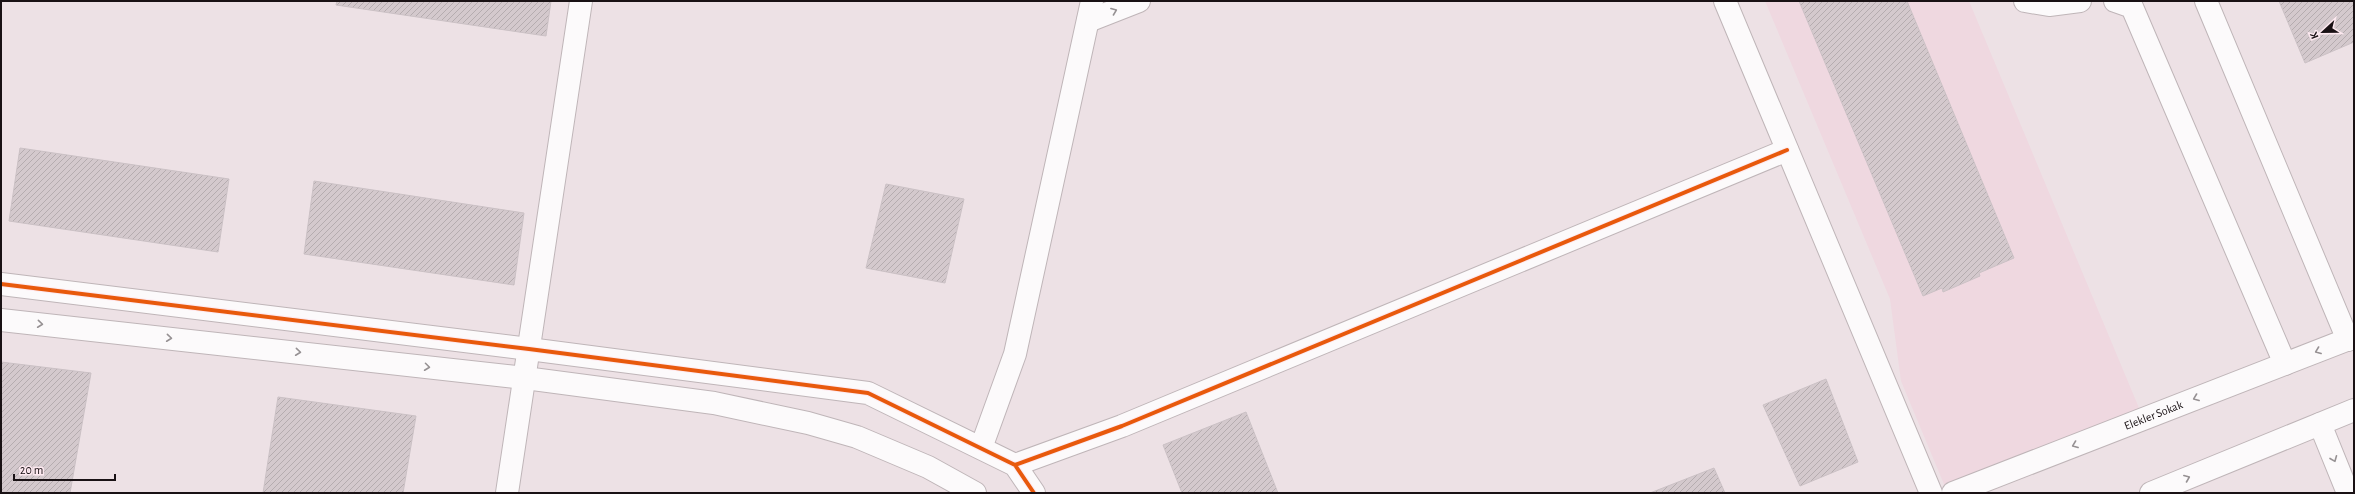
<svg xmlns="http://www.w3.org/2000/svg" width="2355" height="494" viewBox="0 0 2355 494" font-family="'Alegreya Sans',sans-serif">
<defs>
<pattern id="building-hatch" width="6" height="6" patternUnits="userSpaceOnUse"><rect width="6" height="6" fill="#d4c9cd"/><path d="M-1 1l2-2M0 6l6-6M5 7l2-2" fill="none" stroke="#b5acaf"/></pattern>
</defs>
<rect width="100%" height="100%" fill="#ede1e5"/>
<path fill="#efd8e0" d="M1765 1H1969L2139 408 1946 489 1901 381 1890 299Z"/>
<path fill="url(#building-hatch)" stroke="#cbc1c5" d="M337 1H551L546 36 336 5Z
M1799 1H1907L2014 258 1979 273 1980 276 1943 292 1942 288 1923 296Z
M2279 1H2354V42L2305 63Z
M20 148 229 179 218 252 9 221Z
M314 181 524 213 514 285 304 254Z
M886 184 964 199 945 283 866 268Z
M1 362 91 373 70 493H14L1 491Z
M1826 379 1858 462 1800 486 1763 405Z
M278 397 416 416 403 493H263Z
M1246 412 1278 493H1182L1163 445Z
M1714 468 1725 493H1650Z"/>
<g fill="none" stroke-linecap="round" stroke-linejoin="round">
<defs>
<g id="street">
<path d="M1725 1 1931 493"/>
<path d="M2025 1 2049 5 2080 1"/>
<path d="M2115 1 2132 7 2285 364"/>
<path d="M2206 1 2348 340"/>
<path d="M2320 424 2348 493"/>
<path d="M981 448 1015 354 1092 1"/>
<path d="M1015 465 1122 426 1787 150"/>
<path d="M507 493 581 1"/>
<path id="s1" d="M1953 493 2354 337"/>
<path d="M2151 493 2354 410"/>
</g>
<path id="secondary" d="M1088 21 1139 1
M1 284 529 349 868 393 1015 465 1034 493
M1 320 525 378 714 403 808 423 857 437 928 467 975 493"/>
</defs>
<use href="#street" stroke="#bfb5b8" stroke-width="24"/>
<use href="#secondary" stroke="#bfb5b8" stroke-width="24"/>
<use href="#street" stroke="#fcfafb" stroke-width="22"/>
<use href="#secondary" stroke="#fcfafb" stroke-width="22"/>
<defs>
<path id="cycleway" d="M1 284 529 349 868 393 1015 465 1034 493
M1015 465 1122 426 1787 150"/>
</defs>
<use href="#cycleway" stroke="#fde9f0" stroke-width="6"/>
<use href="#cycleway" stroke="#e8590c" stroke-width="4"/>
</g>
<defs><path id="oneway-chevron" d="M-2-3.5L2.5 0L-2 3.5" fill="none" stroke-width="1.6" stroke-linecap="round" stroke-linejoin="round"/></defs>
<g stroke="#969193">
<use href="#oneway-chevron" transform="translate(1114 11) rotate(-21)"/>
<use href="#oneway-chevron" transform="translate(40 324) rotate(6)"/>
<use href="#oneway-chevron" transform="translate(169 338) rotate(6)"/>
<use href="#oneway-chevron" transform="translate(2318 351) rotate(159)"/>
<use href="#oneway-chevron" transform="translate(298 352) rotate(6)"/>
<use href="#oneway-chevron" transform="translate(427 367) rotate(7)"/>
<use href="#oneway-chevron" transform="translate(2196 398) rotate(159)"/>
<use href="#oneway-chevron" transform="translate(2075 445) rotate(159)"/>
<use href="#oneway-chevron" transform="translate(2334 459) rotate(68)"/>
<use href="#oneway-chevron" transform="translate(2187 478) rotate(-22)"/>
</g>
<g text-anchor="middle" stroke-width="3" stroke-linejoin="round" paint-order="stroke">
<g font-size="12" fill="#191114" stroke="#fde9f0">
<text dy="4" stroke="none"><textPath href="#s1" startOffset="215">Elekler Sokak</textPath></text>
</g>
</g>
<rect width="2355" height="494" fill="none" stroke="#191114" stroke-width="4"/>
<g transform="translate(2323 32) rotate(248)" stroke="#fde9f0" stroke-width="3" paint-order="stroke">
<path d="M0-3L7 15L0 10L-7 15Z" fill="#191114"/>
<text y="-6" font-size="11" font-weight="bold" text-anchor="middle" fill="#191114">K</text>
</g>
<path d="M14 474v6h101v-6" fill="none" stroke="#191114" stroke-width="2"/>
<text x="20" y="474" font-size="12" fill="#191114" stroke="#fde9f0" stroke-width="3" paint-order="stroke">20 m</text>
</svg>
